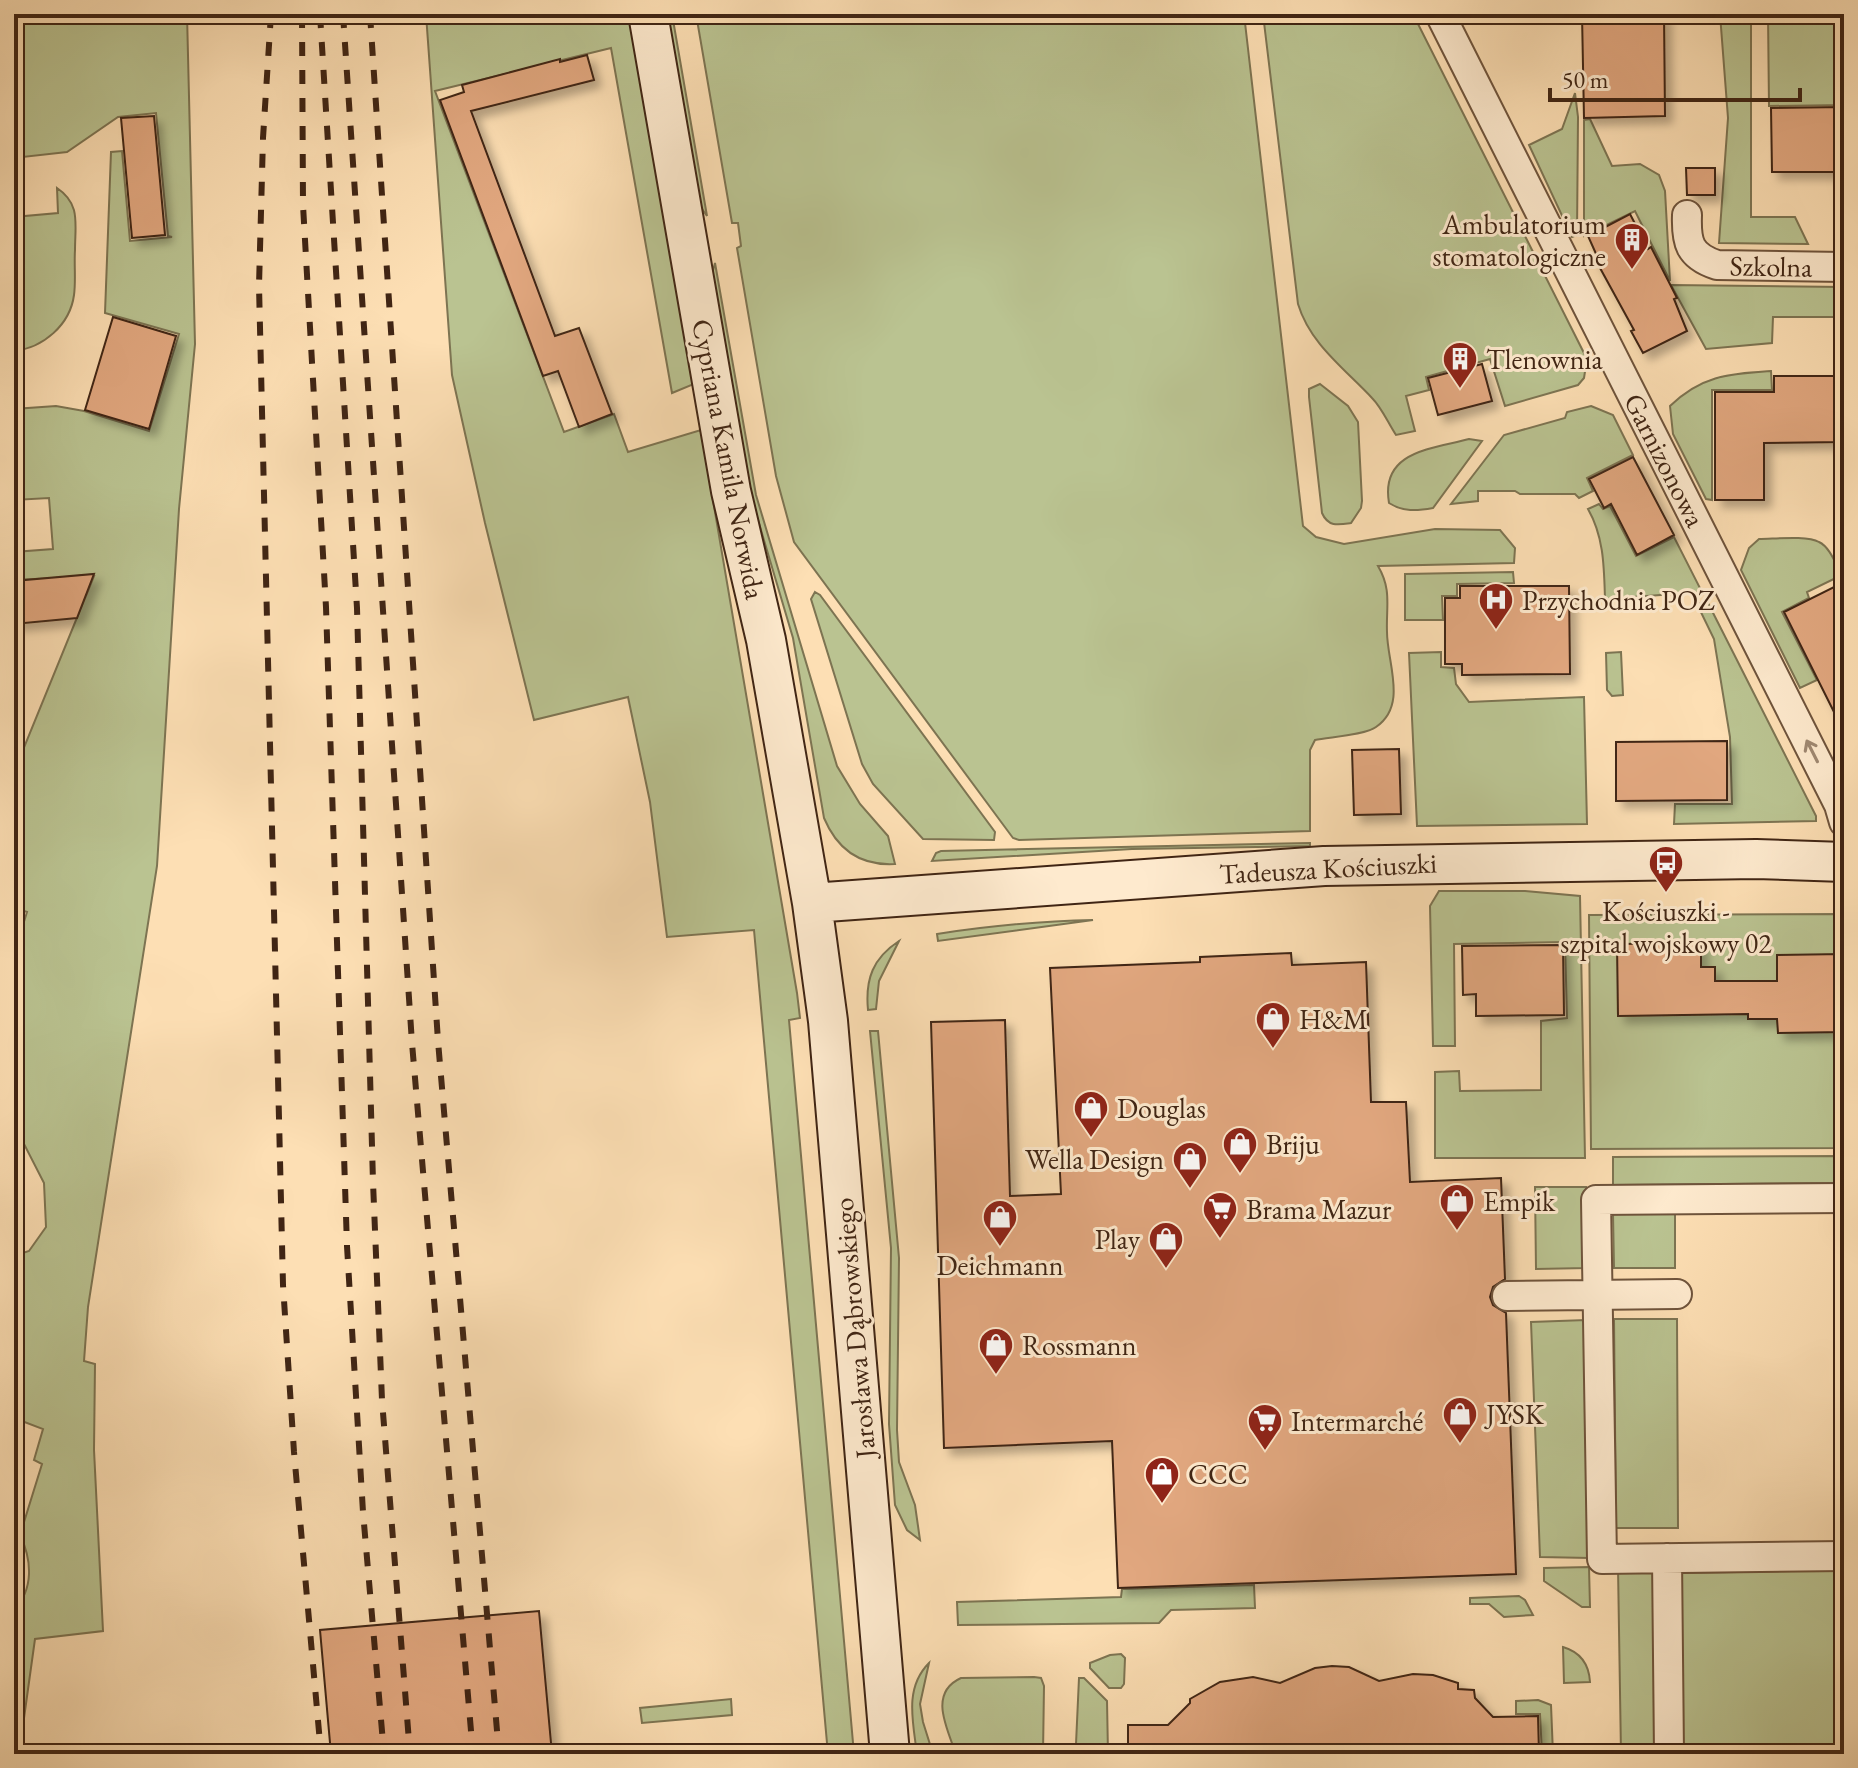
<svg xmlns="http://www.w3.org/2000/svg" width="1858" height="1768" viewBox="0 0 1858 1768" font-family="'EB Garamond',serif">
<defs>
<filter id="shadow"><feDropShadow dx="7" dy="7" stdDeviation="4" flood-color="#0004"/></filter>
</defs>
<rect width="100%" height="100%" fill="#fddfb4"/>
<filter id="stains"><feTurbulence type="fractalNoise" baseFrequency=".0025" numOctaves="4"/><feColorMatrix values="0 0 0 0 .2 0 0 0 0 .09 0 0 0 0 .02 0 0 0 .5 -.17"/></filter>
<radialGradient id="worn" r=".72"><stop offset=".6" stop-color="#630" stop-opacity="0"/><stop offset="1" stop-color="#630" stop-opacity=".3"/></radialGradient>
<path fill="#bac391" stroke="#7d7452" stroke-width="2" d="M14 14H187L195 344 179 509 157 866 88 1307 84 1361 95 1364 94 1450 103 1631 35 1639 19 1754H14V1610C34 1589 32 1560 20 1535L42 1464 34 1460 43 1429 14 1418V1256L29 1251 46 1227 44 1183 24 1144 14 1043 22 1005 15 951 27 912 14 908V772L94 576 14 580V552L53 549 49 498 14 500V409L56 406 84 411 149 431 179 334 105 313 111 152 122 151 130 241 172 237 168 236 156 113 118 117 67 152 14 158Z
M426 14H630L694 384 672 393 611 48 435 91 564 432 614 414 628 452 701 430 797 993 800 1018 789 1020 854 1754H828L754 930 667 937 650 802 628 697 534 720 485 523 452 375Z
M667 14H672L707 216 700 206Z
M696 14H1244L1303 526 1316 537 1344 544 1435 529 1500 530 1515 548 1514 563 1378 566C1392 590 1386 606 1387 632 1387 663 1408 705 1376 727 1366 735 1329 737 1315 740L1310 750V831L1019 840 1013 838 794 542 776 476 737 248 741 246 738 223H732Z
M1263 14H1413L1587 359 1584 378 1578 385 1505 406 1490 359 1426 377 1429 390 1406 396 1415 431 1396 435C1388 423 1382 408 1372 398 1345 369 1310 344 1298 304Z
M1720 14H1751V217H1795L1808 244 1719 243 1728 118Z
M1768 14H1844V105L1769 106Z
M1575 93 1578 117 1577 235 1572 237 1529 145 1562 129Z
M1590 119 1612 166 1640 164 1659 175 1665 191 1670 281 1635 211 1584 236V120Z
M57 188C81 204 75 224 75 250 74 265 76 281 74 295 70 325 43 348 14 351V217L58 213Z
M715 263 756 495 837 766 860 804 888 836 895 864C860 866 837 849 824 818L793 638 750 493 712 274Z
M1671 285 1844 287V317H1773L1772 343 1706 349Z
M1771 371 1772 390H1712V500L1706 499 1673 434 1670 406C1702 375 1729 374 1771 371Z
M1320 384 1348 406 1358 422 1362 501 1361 508 1351 523C1338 525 1328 527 1322 513L1309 397V389Z
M1591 406 1613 415 1633 455 1587 478 1593 491 1579 498 1575 494H1520L1515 491H1478V501L1451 504 1504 435 1565 418 1567 412Z
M1469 439 1482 441 1433 508C1417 511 1403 512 1389 503 1380 451 1432 449 1469 439Z
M1599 504 1603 509 1610 506 1636 556 1674 537 1702 592 1605 599C1604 567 1604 537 1588 509Z
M1759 539C1774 539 1807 535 1819 542 1830 547 1836 565 1842 575L1807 592 1809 598 1782 612 1817 680 1800 688 1741 570 1749 548Z
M1513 572 1514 583 1457 584V596H1442L1443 620H1405V574Z
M815 592 820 595 995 832 994 840 923 839 873 784 862 764 811 599Z
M1707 601 1816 816V821L1674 824 1675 804H1732L1730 737 1714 639 1697 604Z
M1441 652V667L1454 668 1456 684 1469 702 1584 697 1587 824 1417 826 1409 653Z
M1621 652 1623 695 1612 696 1607 690 1606 653Z
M1310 843V846L1132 849 932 861 936 853 941 851Z
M1439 891H1525L1580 896 1585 1158H1435V1072L1459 1071 1460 1091 1541 1090V1021L1567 1018 1565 942 1454 944 1455 1046H1433L1430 906Z
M1844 914V1148L1591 1149 1589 915Z
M1093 920 938 941 937 934C989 926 1041 921 1093 920Z
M899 941 879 981 876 1009 868 1010C865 979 873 958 899 941Z
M870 1031H878L899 1258 897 1430 899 1462 915 1505 920 1540 907 1530 895 1505 889 1424 891 1248Z
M1844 1156V1183L1613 1185V1157Z
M1535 1187H1586L1587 1268 1536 1269Z
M1613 1214H1675V1268H1614Z
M1614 1319H1677L1678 1528H1616Z
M1586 1320 1590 1558 1540 1557 1531 1322Z
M1656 1566 1657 1754H1621L1618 1567Z
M1589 1567 1590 1607H1582L1544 1581V1568Z
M1844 1570V1754H1682L1680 1573Z
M1254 1585 1255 1608 1171 1610 1159 1623 958 1625 957 1602 1121 1597 1122 1589Z
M1519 1596 1525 1600 1533 1615 1504 1617 1489 1604H1470V1598Z
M1563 1647C1580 1652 1589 1664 1590 1682L1564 1683Z
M1121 1654 1125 1658 1124 1684 1121 1688H1109L1090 1668V1663L1110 1655Z
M929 1663 920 1704 923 1722 933 1754H917C913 1722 904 1688 929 1663Z
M1034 1677 1041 1678 1044 1686 1043 1754H956C947 1728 928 1693 961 1678Z
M1079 1678H1084L1107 1701 1108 1754H1098L1097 1745 1076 1744Z
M731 1699 732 1715 642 1723 640 1708Z
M1538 1700 1551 1705 1553 1754H1542L1540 1714H1516V1701Z"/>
<path fill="#e1a77f" stroke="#402514" stroke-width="2" filter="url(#shadow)" d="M1582 14H1664L1665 116 1584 118Z
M587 55 594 80 471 111 555 336 579 328 612 414 579 427 558 371 543 376 440 100 464 92 462 85 560 59V62Z
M1844 107V172H1772L1771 108Z
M154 116 165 235 132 238 121 118Z
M1686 168H1715V195H1687Z
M1630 214 1648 249 1651 247 1677 298 1674 299 1687 331 1643 353 1631 331 1634 330 1594 257 1597 256 1588 236Z
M113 317 176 336 149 429 85 410Z
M1482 364 1492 401 1438 415 1428 378Z
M1774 376H1844V442L1764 443V500H1715V392H1774Z
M1633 457 1674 535 1637 555 1611 504 1604 508 1589 479Z
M94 574 77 618 14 624V581Z
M1460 586H1569L1570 674 1462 675V664H1445V598H1460Z
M1836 586 1844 602V732L1784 612Z
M1727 741V800L1616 801V742Z
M1399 749 1401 814 1354 815 1352 750Z
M1701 943V967H1715V981H1777V955L1844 954V1032L1778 1033 1777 1019H1748V1014L1618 1016 1617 944Z
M1563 945 1564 1015 1476 1016V994L1463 995 1462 946Z
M1291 953 1292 965 1366 962 1371 1102H1406L1410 1182 1501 1178 1505 1279 1493 1287 1490 1297 1493 1305 1506 1313 1516 1574 1118 1588 1112 1441 944 1448 931 1022 1005 1020 1010 1196 1061 1194 1050 968 1200 962V957Z
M539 1611 552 1754H331L320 1630Z
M1332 1666 1349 1667 1379 1681 1413 1674 1433 1675 1458 1683V1689L1474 1690 1475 1698 1493 1717 1538 1716 1539 1754H1128V1725H1168L1190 1703V1699L1220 1682 1253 1677 1280 1683 1315 1668Z"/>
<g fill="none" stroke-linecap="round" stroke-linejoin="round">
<defs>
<path id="street" d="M1440 14 1839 805 1844 822
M1687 215C1686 242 1689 256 1717 265L1844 267
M1844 1198 1596 1200 1602 1559 1844 1556
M1507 1296 1677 1294
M1667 1558 1669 1754"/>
<path id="secondary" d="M648 14 731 491 766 640 812 903 828 1021 890 1754
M812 903 1324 866 1756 859 1844 862"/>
</defs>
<use href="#street" stroke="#6f543c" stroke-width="32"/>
<use href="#secondary" stroke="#402514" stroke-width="42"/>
<use href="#street" stroke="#feeace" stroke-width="28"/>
<use href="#secondary" stroke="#feeace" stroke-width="38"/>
<path stroke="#402514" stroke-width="6" stroke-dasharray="14 14" stroke-linecap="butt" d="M271 14 263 138 259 286 283 1285 294 1452 321 1754
M302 14 303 205 326 607 347 1246 363 1512 384 1754
M320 14 357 608 373 1182 382 1400 410 1754
M343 14 412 1043 473 1754
M370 14 438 1041 499 1754"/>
</g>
<defs><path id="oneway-shaft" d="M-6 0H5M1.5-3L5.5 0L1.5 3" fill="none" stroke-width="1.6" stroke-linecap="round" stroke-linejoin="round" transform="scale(2)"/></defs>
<use stroke="#9f8871" href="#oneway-shaft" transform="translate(1812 751) rotate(-117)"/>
<defs>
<symbol id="building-pin" viewBox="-11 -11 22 30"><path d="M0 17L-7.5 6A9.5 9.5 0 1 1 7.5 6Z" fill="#8f2418" stroke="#feeace"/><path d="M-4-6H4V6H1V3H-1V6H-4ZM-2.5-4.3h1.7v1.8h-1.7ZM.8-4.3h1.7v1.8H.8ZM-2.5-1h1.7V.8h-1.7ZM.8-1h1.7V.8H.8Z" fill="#fff"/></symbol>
<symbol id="hospital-pin" viewBox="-11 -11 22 30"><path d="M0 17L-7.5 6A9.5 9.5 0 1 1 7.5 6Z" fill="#8f2418" stroke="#feeace"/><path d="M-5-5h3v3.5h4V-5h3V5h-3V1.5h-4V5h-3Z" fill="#fff"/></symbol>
<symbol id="bus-pin" viewBox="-11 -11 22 30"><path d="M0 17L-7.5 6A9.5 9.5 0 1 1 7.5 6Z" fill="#8f2418" stroke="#feeace"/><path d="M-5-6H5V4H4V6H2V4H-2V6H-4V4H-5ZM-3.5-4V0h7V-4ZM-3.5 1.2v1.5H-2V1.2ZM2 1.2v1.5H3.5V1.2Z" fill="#fff"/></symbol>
<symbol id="shop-pin" viewBox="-11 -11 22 30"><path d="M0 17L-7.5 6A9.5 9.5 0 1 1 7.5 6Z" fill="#8f2418" stroke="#feeace"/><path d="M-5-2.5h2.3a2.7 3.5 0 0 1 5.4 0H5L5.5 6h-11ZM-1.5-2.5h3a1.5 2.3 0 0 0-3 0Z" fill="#fff"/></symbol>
<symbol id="supermarket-pin" viewBox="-11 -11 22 30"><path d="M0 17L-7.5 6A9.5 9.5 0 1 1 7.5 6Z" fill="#8f2418" stroke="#feeace"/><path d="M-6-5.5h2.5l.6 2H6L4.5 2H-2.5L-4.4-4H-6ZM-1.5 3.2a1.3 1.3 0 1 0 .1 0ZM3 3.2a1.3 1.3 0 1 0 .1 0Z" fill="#fff"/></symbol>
</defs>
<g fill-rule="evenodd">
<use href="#building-pin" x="1612" y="220" width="40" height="54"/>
<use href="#building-pin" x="1440" y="339" width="40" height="54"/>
<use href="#hospital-pin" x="1476" y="580" width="40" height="54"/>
<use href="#bus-pin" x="1646" y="843" width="40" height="54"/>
<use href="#shop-pin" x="1253" y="999" width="40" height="54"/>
<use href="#shop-pin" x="1071" y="1088" width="40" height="54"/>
<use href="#shop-pin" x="1220" y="1124" width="40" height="54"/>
<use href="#shop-pin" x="1170" y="1139" width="40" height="54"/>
<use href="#shop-pin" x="1437" y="1181" width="40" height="54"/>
<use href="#supermarket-pin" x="1200" y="1189" width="40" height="54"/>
<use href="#shop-pin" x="980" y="1197" width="40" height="54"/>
<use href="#shop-pin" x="1146" y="1219" width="40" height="54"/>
<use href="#shop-pin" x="976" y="1325" width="40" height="54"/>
<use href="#shop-pin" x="1440" y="1394" width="40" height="54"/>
<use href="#supermarket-pin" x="1245" y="1401" width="40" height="54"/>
<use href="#shop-pin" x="1142" y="1454" width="40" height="54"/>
</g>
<g text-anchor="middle" stroke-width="6" stroke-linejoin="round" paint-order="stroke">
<g font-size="28" fill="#402514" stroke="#feeace" text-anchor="start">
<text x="1606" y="234" text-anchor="end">Ambulatorium<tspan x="1606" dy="32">stomatologiczne</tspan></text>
<text x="1486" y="369">Tlenownia</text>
<text x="1522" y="610">Przychodnia POZ</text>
<text x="1666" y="921" text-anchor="middle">Kościuszki -<tspan x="1666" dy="32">szpital wojskowy 02</tspan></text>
<text x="1299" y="1029">H&amp;M</text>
<text x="1117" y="1118">Douglas</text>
<text x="1266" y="1154">Briju</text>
<text x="1164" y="1169" text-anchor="end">Wella Design</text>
<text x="1483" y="1211">Empik</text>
<text x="1246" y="1219">Brama Mazur</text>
<text x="1140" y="1249" text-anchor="end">Play</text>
<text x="1000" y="1275" text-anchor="middle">Deichmann</text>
<text x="1022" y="1355">Rossmann</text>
<text x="1486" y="1424">JYSK</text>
<text x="1291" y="1431">Intermarché</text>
<text x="1188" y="1484">CCC</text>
</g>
<g font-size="28" fill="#402514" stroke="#feeace">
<text transform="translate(1771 266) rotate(1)" y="10">Szkolna</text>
<text transform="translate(729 459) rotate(79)" y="10">Cypriana Kamila Norwida</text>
<text transform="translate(1665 460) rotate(63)" y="10">Garnizonowa</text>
<text transform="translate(1328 868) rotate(-3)" y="10">Tadeusza Kościuszki</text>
<text transform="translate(854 1328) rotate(-95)" y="10">Jarosława Dąbrowskiego</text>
</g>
</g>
<rect width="1858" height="1768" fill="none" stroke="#fddfb4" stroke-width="48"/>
<rect x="16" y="16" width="1826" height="1736" fill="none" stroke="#402514" stroke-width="4"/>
<rect x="24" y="24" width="1810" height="1720" fill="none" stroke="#402514" stroke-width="2"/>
<path d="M1550 88v12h250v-12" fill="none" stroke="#402514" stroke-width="4"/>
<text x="1562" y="88" font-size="24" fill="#402514" stroke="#feeace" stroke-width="6" paint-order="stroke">50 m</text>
<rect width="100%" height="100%" filter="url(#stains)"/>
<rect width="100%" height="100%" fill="url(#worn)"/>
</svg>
